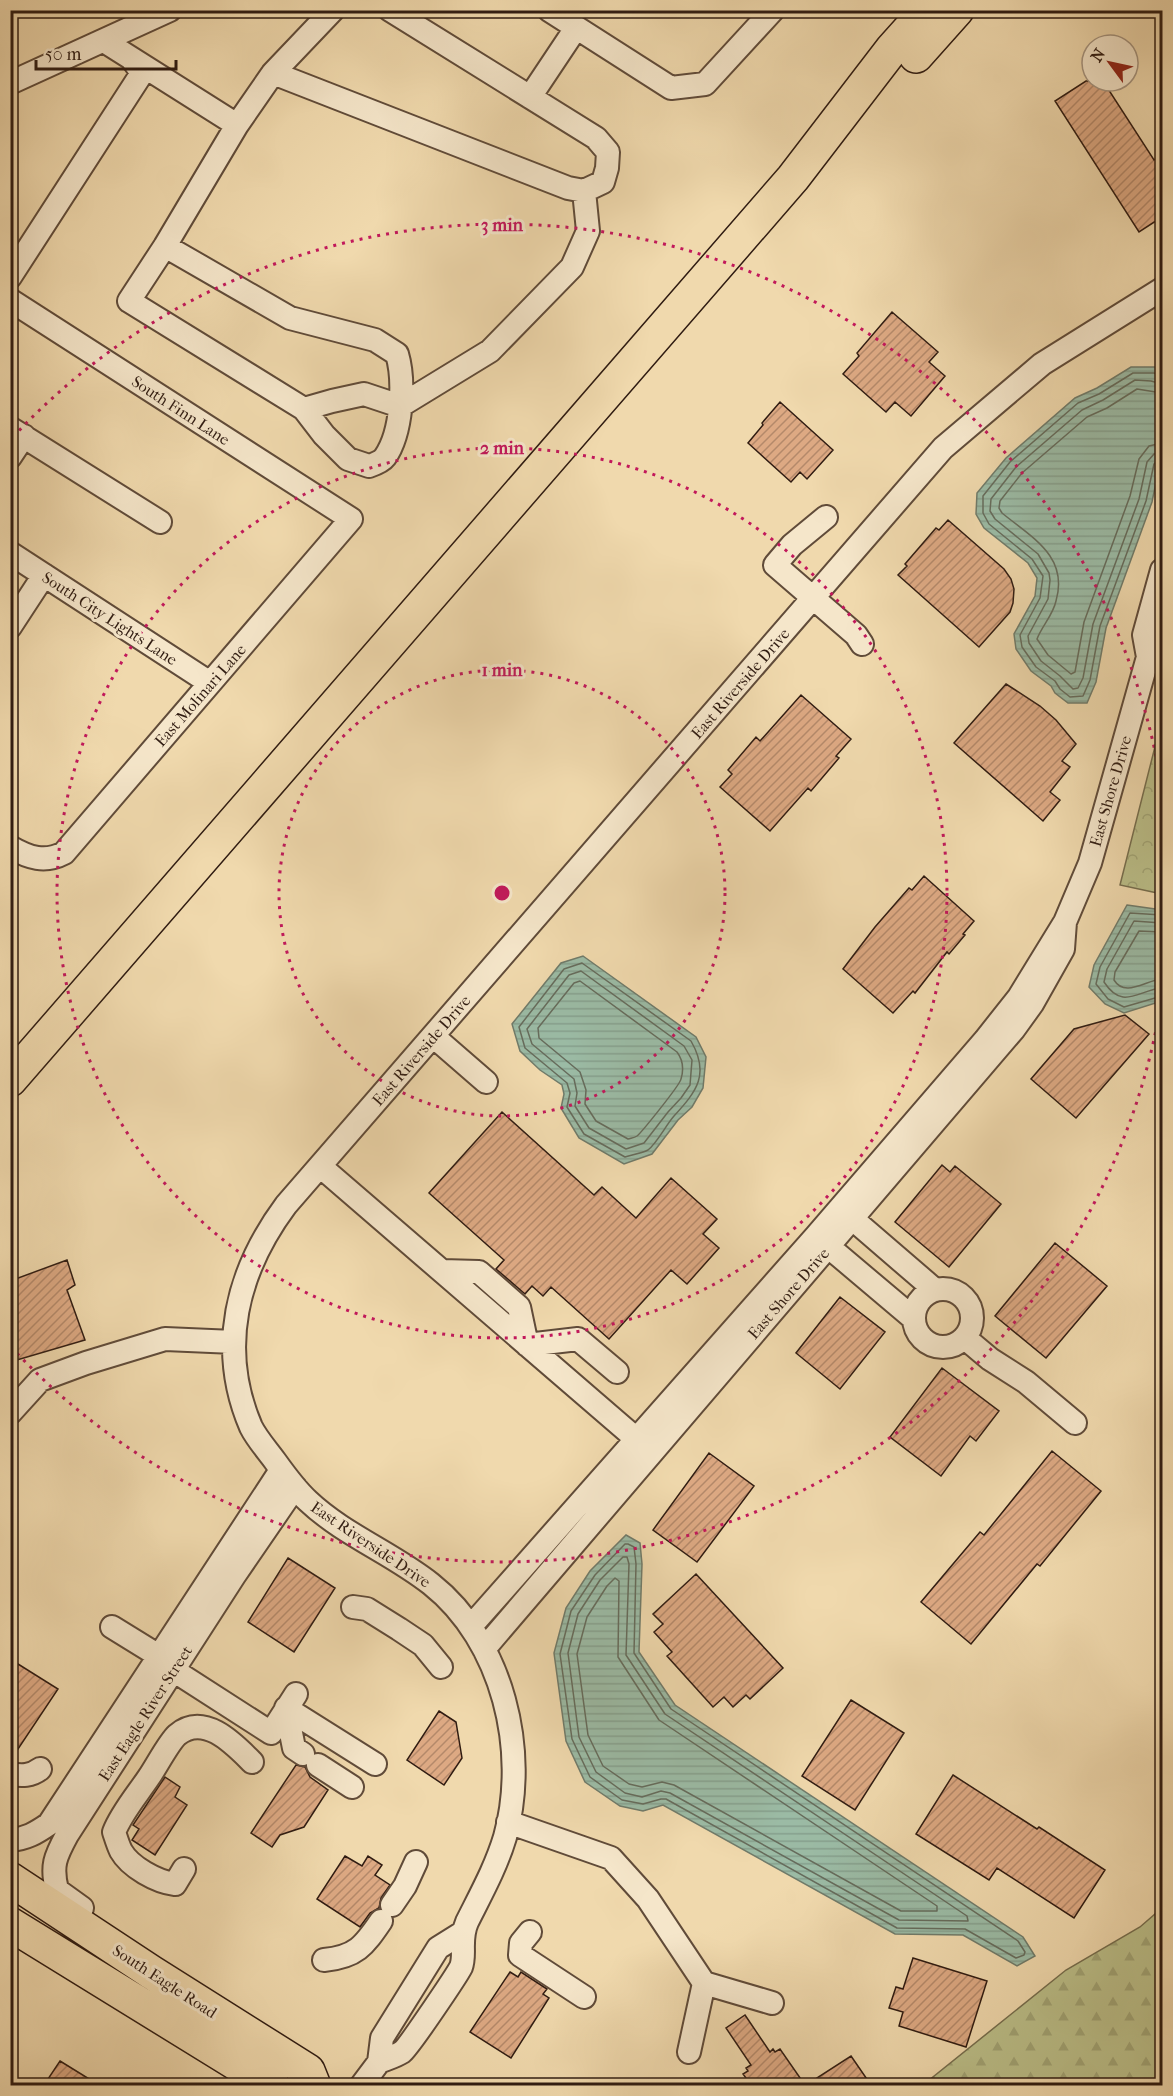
<svg xmlns="http://www.w3.org/2000/svg" width="1173" height="2096" viewBox="0 0 1173 2096" font-family="'IM FELL French Canon',serif">
<defs>
<pattern id="forest-firs" width="22" height="20" patternUnits="userSpaceOnUse" patternTransform="scale(1.5)"><rect width="22" height="20" fill="#bbbf89"/><path d="M5 1l3.5 6h-7zM16 11l3.5 6h-7z" fill="#a1a475"/></pattern>
<pattern id="park-crowns" width="20" height="18" patternUnits="userSpaceOnUse" patternTransform="scale(1.5)"><rect width="20" height="18" fill="#bbbf89"/><path d="M2 6a3 3 0 1 1 6 0M12 15a3 3 0 1 1 6 0" fill="none" stroke="#a1a475"/></pattern>
<pattern id="water-rules" width="6" height="5" patternUnits="userSpaceOnUse" patternTransform="scale(1.5)"><rect width="6" height="5" fill="#9bbba5"/><path d="M0 2.5h6" fill="none" stroke="#86a08d"/></pattern>
<pattern id="building-hatch" width="6" height="6" patternUnits="userSpaceOnUse" patternTransform="scale(1.5)"><rect width="6" height="6" fill="#dda983"/><path d="M-1 1l2-2M0 6l6-6M5 7l2-2" fill="none" stroke="#b4896a"/></pattern>
</defs>
<rect width="100%" height="100%" fill="#f0d9ad"/>
<filter id="stains"><feTurbulence type="fractalNoise" baseFrequency=".00333" numOctaves="4"/><feColorMatrix values="0 0 0 0 .2 0 0 0 0 .09 0 0 0 0 .02 0 0 0 .5 -.17"/></filter>
<radialGradient id="worn" r=".72"><stop offset=".6" stop-color="#630" stop-opacity="0"/><stop offset="1" stop-color="#630" stop-opacity=".3"/></radialGradient>
<path fill="url(#forest-firs)" stroke="#766e4e" stroke-width="1.5" d="M1162 1908V2085H923L1066 1970 1140 1927Z"/>
<path fill="url(#park-crowns)" stroke="#766e4e" stroke-width="1.5" d="M1162 719V894L1120 885Z"/>
<path fill="url(#water-rules)" stroke="#707b6a" stroke-width="1.5" d="M1131 367H1157L1162 372V453L1152 502 1106 628 1096 682 1087 703H1068L1055 693 1051 686 1031 671 1016 649 1014 634 1035 596 1037 578 1028 563 984 528 976 514 977 493 1006 458 1075 398 1097 388Z
M1127 905 1162 910V1001L1124 1013 1105 1004 1089 987 1094 965Z
M583 956 696 1037 706 1057 703 1088 692 1107 678 1120 652 1154 624 1164 579 1138 561 1108 564 1094 562 1085 540 1070 520 1051 512 1024 561 963Z
M626 1535 640 1543 642 1564 639 1652 675 1705 1023 1937 1035 1956 1017 1966 963 1935 895 1934 663 1805 643 1811 620 1806 585 1782 566 1741 554 1653 566 1608 590 1571Z"/>
<g fill="none" stroke-linecap="round" stroke-linejoin="round">
<path stroke="#666c5c" stroke-width="1.5" d="M1162 376 1154 373H1133L1099 394 1078 403 1010 462 983 496V513L989 524 1032 559 1043 576 1040 598 1020 635 1022 647 1036 667 1055 681 1060 689 1070 697 1083 696 1090 680 1100 626 1146 501 1154 464 1157 461 1162 460
M1162 384 1151 381 1135 380 1103 400 1082 410 1016 467 991 499 990 511 995 519 1038 554 1049 573 1050 580 1048 599 1028 636 1029 643 1041 661 1060 676 1073 689 1078 688 1083 678 1093 624 1139 499 1147 462 1154 454 1162 452
M1162 393 1137 389 1107 408 1087 417 1022 473 1000 501 999 508 1002 513C1031 537 1069 556 1056 601 1053 615 1042 626 1037 639L1048 655 1071 674 1075 672 1084 622 1130 496 1139 459 1149 446 1162 443
M1162 915 1130 913 1100 967 1096 984 1108 999 1124 1007 1162 996
M1162 923 1134 921 1107 969 1104 982C1123 1011 1138 990 1162 988
M1162 932 1139 931 1115 972 1114 980C1125 998 1146 980 1162 979
M582 963 691 1041C710 1074 697 1091 674 1116 666 1125 657 1143 648 1150 642 1153 632 1155 625 1157L584 1134 567 1107 570 1093 567 1083 525 1048 519 1027 564 969Z
M581 971 684 1046 692 1060 690 1085 681 1098 668 1112 644 1143 626 1149 589 1128 575 1106 577 1093 574 1079 532 1044 527 1029 569 975Z
M580 981 677 1052C683 1060 684 1069 681 1079 680 1085 641 1133 637 1136 634 1138 631 1138 628 1139L596 1121 585 1104 586 1090 580 1072 539 1038 538 1028 574 983Z
M625 1544H628L634 1547 636 1564 634 1653 671 1709 1018 1941 1025 1952 1024 1955 1016 1958 965 1929 897 1928 666 1799H661L643 1804 622 1800 590 1777 572 1739 560 1654 571 1611 595 1575Z
M623 1557H627L629 1564 626 1655 665 1714 967 1916 968 1921 899 1920 670 1793 661 1791 642 1797 625 1793 596 1772 579 1737 568 1653 578 1614 600 1580Z
M615 1578 619 1581 618 1657 659 1720 937 1906V1911H901L674 1785 662 1782 642 1787 629 1784 603 1766 588 1735 577 1654 587 1617 607 1586Z"/>
</g>
<path fill="url(#building-hatch)" stroke="#301c12" stroke-width="1.5" d="M1086 81H1103L1154 160 1162 154V217L1139 232 1055 101Z
M892 312 938 352 929 362 945 376 911 416 895 402 886 412 843 374 859 356 857 353Z
M780 402 833 450 807 479 800 472 791 482 748 443 763 425 762 423Z
M948 520 1004 569 1011 579 1014 589 1013 603 1010 612 979 647 898 575 907 566 905 564 936 528 939 530Z
M1006 684 1040 706 1056 720 1076 744 1062 761 1070 767 1050 792 1060 800 1043 821 954 743Z
M801 695 851 739 836 756 839 758 811 791 808 788 770 831 720 787 732 774 728 770 756 737 760 741Z
M924 876 974 921 963 934 965 935 949 954 947 952 915 993 913 991 893 1013 843 969 875 927 909 888 912 890Z
M1125 1015 1149 1034 1076 1118 1031 1079 1074 1029Z
M502 1112 594 1195 602 1187 636 1218 671 1178 717 1219 703 1234 719 1248 687 1284 671 1270 609 1339 551 1287 543 1296 532 1286 525 1294 496 1269 504 1260 429 1193Z
M942 1165 950 1172 955 1166 1001 1204 949 1267 895 1222Z
M1055 1243 1107 1286 1046 1358 995 1316Z
M67 1260 75 1285 67 1290 85 1340 10 1362V1281Z
M840 1297 885 1332 840 1389 796 1353Z
M942 1368 999 1411 976 1441 970 1436 941 1476 890 1437Z
M1052 1451 1101 1491 1040 1566 1037 1564 971 1644 921 1602 980 1532 984 1535Z
M709 1453 754 1486 697 1562 653 1530Z
M288 1558 335 1588 294 1652 248 1622Z
M696 1574 783 1668 750 1699 746 1695 733 1707 724 1697 713 1707 667 1656 672 1652 654 1632 663 1624 653 1614Z
M10 1659 58 1689 10 1761Z
M851 1700 904 1733 855 1810 802 1776Z
M439 1711 456 1722 462 1758 444 1785 407 1760Z
M296 1765 305 1767 310 1777 328 1790 304 1827 280 1835 272 1847 251 1833Z
M953 1775 1037 1829 1039 1827 1105 1870 1074 1918 997 1868 989 1880 916 1834Z
M165 1777 180 1787 175 1797 187 1805 155 1855 132 1840 139 1829 133 1825Z
M345 1856 362 1866 368 1856 382 1865 375 1875 390 1885 381 1898 379 1908 370 1913 360 1927 317 1899Z
M913 1958 987 1981 966 2047 899 2026 903 2012 889 2008 896 1987 903 1989Z
M510 1972 518 1977 521 1972 547 1989 543 1994 549 1998 511 2058 470 2032Z
M745 2015 770 2052 773 2049 775 2052 780 2049 805 2085H751L743 2074 748 2071 746 2068 751 2065 726 2028Z
M851 2056 871 2085H806Z
M60 2061 99 2085H44Z"/>
<g fill="none" stroke-linecap="round" stroke-linejoin="round">
<defs>
<path id="minor" d="M549 10 671 88 705 84 773 10
M104 41 237 125 165 246 129 301 304 409 324 435 348 459 369 466C375 464 382 461 385 457 402 433 405 381 397 354L375 340 290 318 165 246
M273 73 568 188 584 191 603 182 607 168 608 152 596 138 390 10
M10 83 170 10
M530 97 576 28
M237 125 273 73 333 10
M10 277 142 73 132 59
M10 300 351 519 64 853C45 863 29 858 10 847
M304 409 332 401 364 394 400 406 490 351 572 267 588 231 584 191
M10 428 160 522
M10 457 24 436
M826 517 792 545 775 565 856 635 862 644
M10 553 210 683
M10 627 44 575
M1148 657 1144 635 1162 570
M1065 922 1090 863 1148 657 1162 636
M433 1036 486 1082
M320 1166 648 1449
M841 1209 935 1290
M817 1237 913 1318
M442 1271 479 1272 519 1307 527 1345 578 1339 617 1372
M914 1318a29 29 0 1 1 58 0a29 29 0 1 1-58 0Z
M965 1338 990 1359 1026 1382 1075 1423
M10 1413 40 1380 86 1363 165 1339 234 1342
M353 1607 367 1609 399 1629 423 1645 441 1667
M472 1625 816 1236 985 1040 1019 997 1065 922 1063 949 1032 1004 1014 1029 484 1649
M112 1627 159 1656 173 1670 271 1733 296 1694
M286 1708 375 1764
M286 1708 294 1748 303 1754
M318 1765 352 1787
M10 1774C22 1776 31 1776 40 1769
M508 1822 611 1858 648 1899 704 1983 772 2003
M10 1840C26 1839 36 1833 49 1824L281 1470
M184 1869 175 1884C157 1882 130 1867 121 1851 118 1845 116 1838 114 1832 122 1812 137 1795 149 1777 156 1767 169 1742 177 1735 204 1712 234 1744 252 1762
M392 1905 405 1886 416 1862
M82 1908 57 1890C51 1866 55 1857 67 1835L234 1576 295 1487
M530 1932 521 1943 520 1955 584 1997
M462 1933 438 1948 382 2038 379 2062C386 2059 396 2056 402 2052 408 2048 457 1975 461 1967 466 1954 459 1940 467 1922 481 1894 496 1867 505 1837 529 1751 503 1641 431 1584 392 1553 344 1535 308 1501 295 1489 285 1475 275 1461 267 1450 257 1439 251 1427 217 1348 237 1271 286 1205L943 448 1042 364 1162 289
M324 1960C356 1957 364 1946 381 1921
M689 2052 704 1983
M361 2086 379 2062"/>
<path id="highway" d="M916 56 957 10
M10 1080 793 178 892 49 927 10
M10 1879 151 1972 308 2071 314 2086
M10 1924 273 2086"/>
</defs>
<use href="#minor" stroke="#604b39" stroke-width="26"/>
<use href="#highway" stroke="#301c12" stroke-width="36"/>
<use href="#minor" stroke="#f5e6ca" stroke-width="22"/>
<use href="#highway" stroke="#f0d9ad" stroke-width="33"/>
</g>
<g fill="none" stroke="#c2185b" stroke-width="3" stroke-dasharray="3 6">
<circle cx="502" cy="893" r="223"/>
<circle cx="502" cy="893" r="445"/>
<path d="M1162 997A668 668 0 0 1 13 1349M13 437A668 668 0 0 1 1162 789"/>
</g>
<g text-anchor="middle" stroke-width="6" stroke-linejoin="round" paint-order="stroke">
<g font-size="16" fill="#301c12" stroke="#f5e6ca">
<text transform="translate(181 410) rotate(33)" y="6">South Finn Lane</text>
<text transform="translate(110 618) rotate(33)" y="6">South City Lights Lane</text>
<text transform="translate(740 683) rotate(-49)" y="6">East Riverside Drive</text>
<text transform="translate(200 695) rotate(-49)" y="6">East Molinari Lane</text>
<text transform="translate(1110 791) rotate(-74)" y="6">East Shore Drive</text>
<text transform="translate(421 1050) rotate(-49)" y="6">East Riverside Drive</text>
<text transform="translate(788 1293) rotate(-49)" y="6">East Shore Drive</text>
<text transform="translate(371 1544) rotate(34)" y="6">East Riverside Drive</text>
<text transform="translate(145 1713) rotate(-57)" y="6">East Eagle River Street</text>
<text transform="translate(165 1981) rotate(33)" y="6">South Eagle Road</text>
</g>
</g>
<circle cx="502" cy="893" r="9" fill="#c2185b" stroke="#f5e6ca" stroke-width="3"/>
<g font-size="18" text-anchor="middle" font-weight="bold" fill="#c2185b" stroke="#f5e6ca" stroke-width="6" stroke-linejoin="round" paint-order="stroke">
<text x="502" y="231">3 min</text>
<text x="502" y="454">2 min</text>
<text x="502" y="676">1 min</text>
</g>
<rect width="1173" height="2096" fill="none" stroke="#f0d9ad" stroke-width="36"/>
<rect x="12" y="12" width="1149" height="2072" fill="none" stroke="#301c12" stroke-width="3"/>
<rect x="18" y="18" width="1137" height="2060" fill="none" stroke="#301c12" stroke-width="1.5"/>
<g transform="translate(1110 63) rotate(303)"><circle r="28" fill="#f5e6ca" stroke="#a69580" stroke-width="1.5"/>
<path d="M0-4.5L10 22L0 15L-10 22Z" fill="#8f2418"/>
<text y="-9" font-size="16" font-weight="bold" text-anchor="middle" fill="#301c12">N</text>
</g>
<path d="M36 60v9h140v-9" fill="none" stroke="#301c12" stroke-width="3"/>
<text x="45" y="60" font-size="18" fill="#301c12" stroke="#f5e6ca" stroke-width="4.5" paint-order="stroke">50 m</text>
<rect width="100%" height="100%" filter="url(#stains)"/>
<rect width="100%" height="100%" fill="url(#worn)"/>
</svg>
